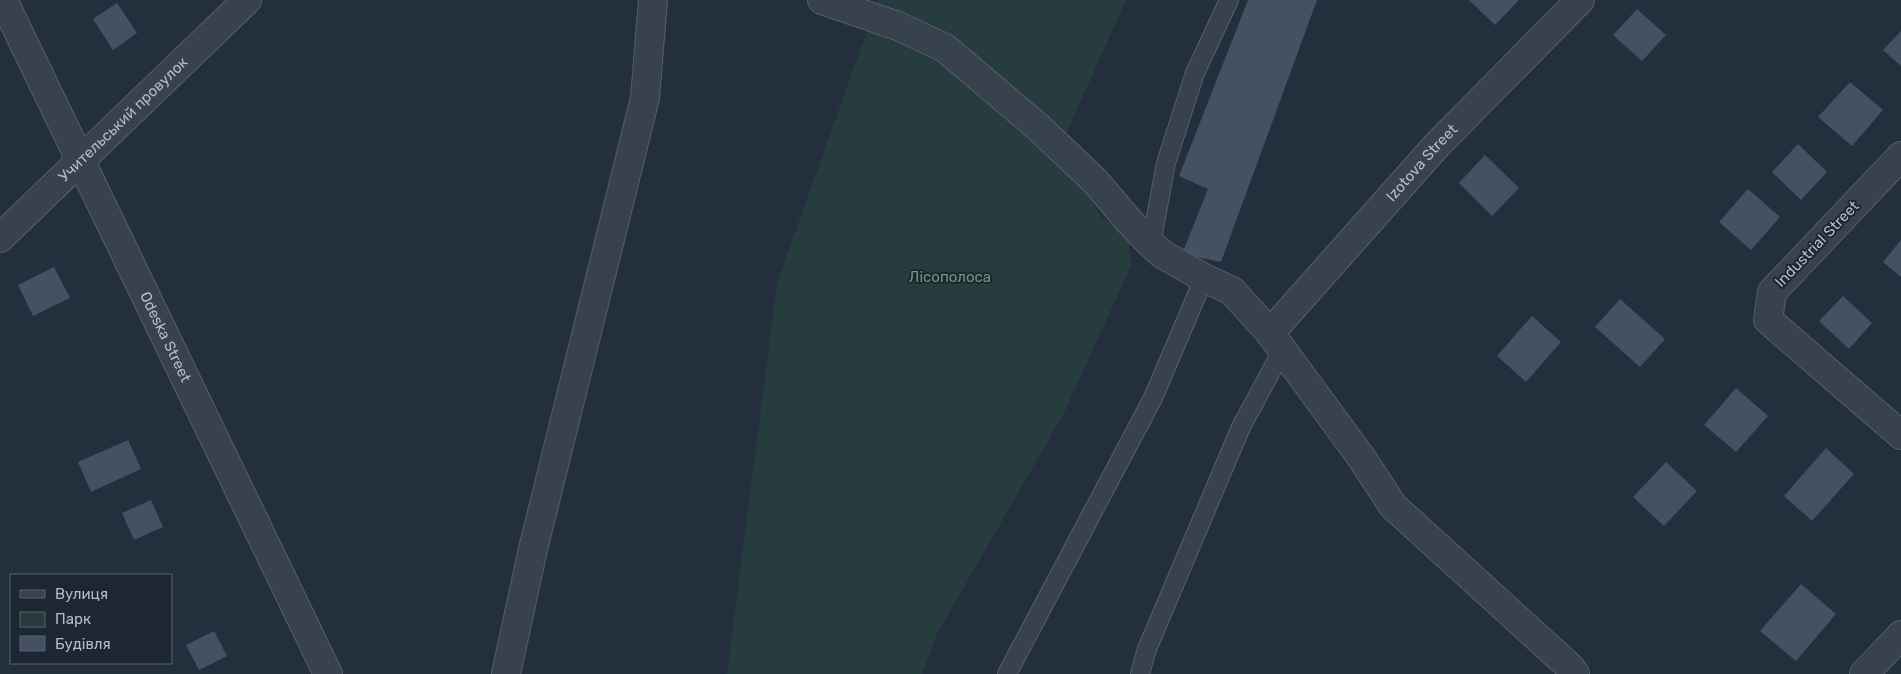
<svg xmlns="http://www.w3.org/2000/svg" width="1901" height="674" viewBox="0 0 1901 674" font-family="Rubik,sans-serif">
<rect width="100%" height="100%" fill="#242f3e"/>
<path fill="#263c3f" d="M878 0H1126L1062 143 1100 216 1129 236 1131 266 1063 415 938 632 922 674H727L777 283Z"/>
<path fill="#455162" d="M1248 0H1317L1221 262 1182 254 1208 189 1179 176Z
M1469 0H1519L1495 25Z
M117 3 137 33 113 50 93 19Z
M1637 9 1666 35 1642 61 1613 35Z
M1901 31V66L1883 50Z
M1850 82 1883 110 1852 146 1818 117Z
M1798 144 1827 172 1801 200 1772 172Z
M1485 155 1519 188 1492 216 1459 183Z
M1748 189 1780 217 1751 250 1719 222Z
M1901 240V277L1883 262Z
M54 267 70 298 33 316 18 285Z
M1843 296 1872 323 1849 349 1819 321Z
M1620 299 1665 339 1640 367 1595 327Z
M1532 316 1561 342 1526 382 1497 356Z
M1736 388 1768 416 1736 452 1704 425Z
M128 440 141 469 91 492 78 462Z
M1826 448 1854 474 1812 521 1784 496Z
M1666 462 1697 491 1664 526 1633 497Z
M151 500 163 527 134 540 122 513Z
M1801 584 1836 614 1796 661 1760 631Z
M214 631 227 656 199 670 186 645Z"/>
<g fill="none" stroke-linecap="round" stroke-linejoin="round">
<defs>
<path id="service" d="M1151 244 1166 163 1195 73 1229 0
M1007 674 1153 398 1204 278
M1140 674 1147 649 1241 427 1282 351"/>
<g id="minor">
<path id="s1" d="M3 0 328 674"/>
<path d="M822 0 898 26 945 48 1038 127 1095 181 1128 220 1151 244 1162 254 1204 278 1232 291 1270 333 1361 457 1393 506 1570 667 1575 674"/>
<path d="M1901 156 1772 292 1768 320 1901 435"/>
<path id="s2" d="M0 238 247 0"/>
<path id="s3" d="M1270 333 1437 145 1580 0"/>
<path d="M506 674 533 549 645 98 653 0"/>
<path d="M1864 674 1901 635"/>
</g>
</defs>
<use href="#service" stroke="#565f6c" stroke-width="20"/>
<use href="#minor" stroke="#565f6c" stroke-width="30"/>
<use href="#service" stroke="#38414e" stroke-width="18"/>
<use href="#minor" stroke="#38414e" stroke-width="28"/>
</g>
<g text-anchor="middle" stroke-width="4" stroke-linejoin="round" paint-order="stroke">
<g font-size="15" fill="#b4bcc9" stroke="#1d2633">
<text dy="5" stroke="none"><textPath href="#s2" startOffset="171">Учительський провулок</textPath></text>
<text dy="5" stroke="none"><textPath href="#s3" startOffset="228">Izotova Street</textPath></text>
<text transform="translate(1817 244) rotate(-46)" y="5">Industrial Street</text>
<text dy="5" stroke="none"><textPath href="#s1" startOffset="374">Odeska Street</textPath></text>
</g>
<g font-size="15" fill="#6b9a76" stroke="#1d2633">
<text x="950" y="282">Лісополоса</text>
</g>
</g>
<rect x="10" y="574" width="162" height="90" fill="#1d2633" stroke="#59626f"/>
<rect x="20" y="590" width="25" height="8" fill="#38414e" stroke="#59626f"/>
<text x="55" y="599" font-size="15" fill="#b4bcc9">Вулиця</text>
<rect x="20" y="612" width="25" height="15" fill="#263c3f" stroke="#59626f"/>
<text x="55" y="624" font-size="15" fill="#b4bcc9">Парк</text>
<rect x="20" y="636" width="25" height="15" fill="#455162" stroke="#59626f"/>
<text x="55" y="649" font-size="15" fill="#b4bcc9">Будівля</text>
</svg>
